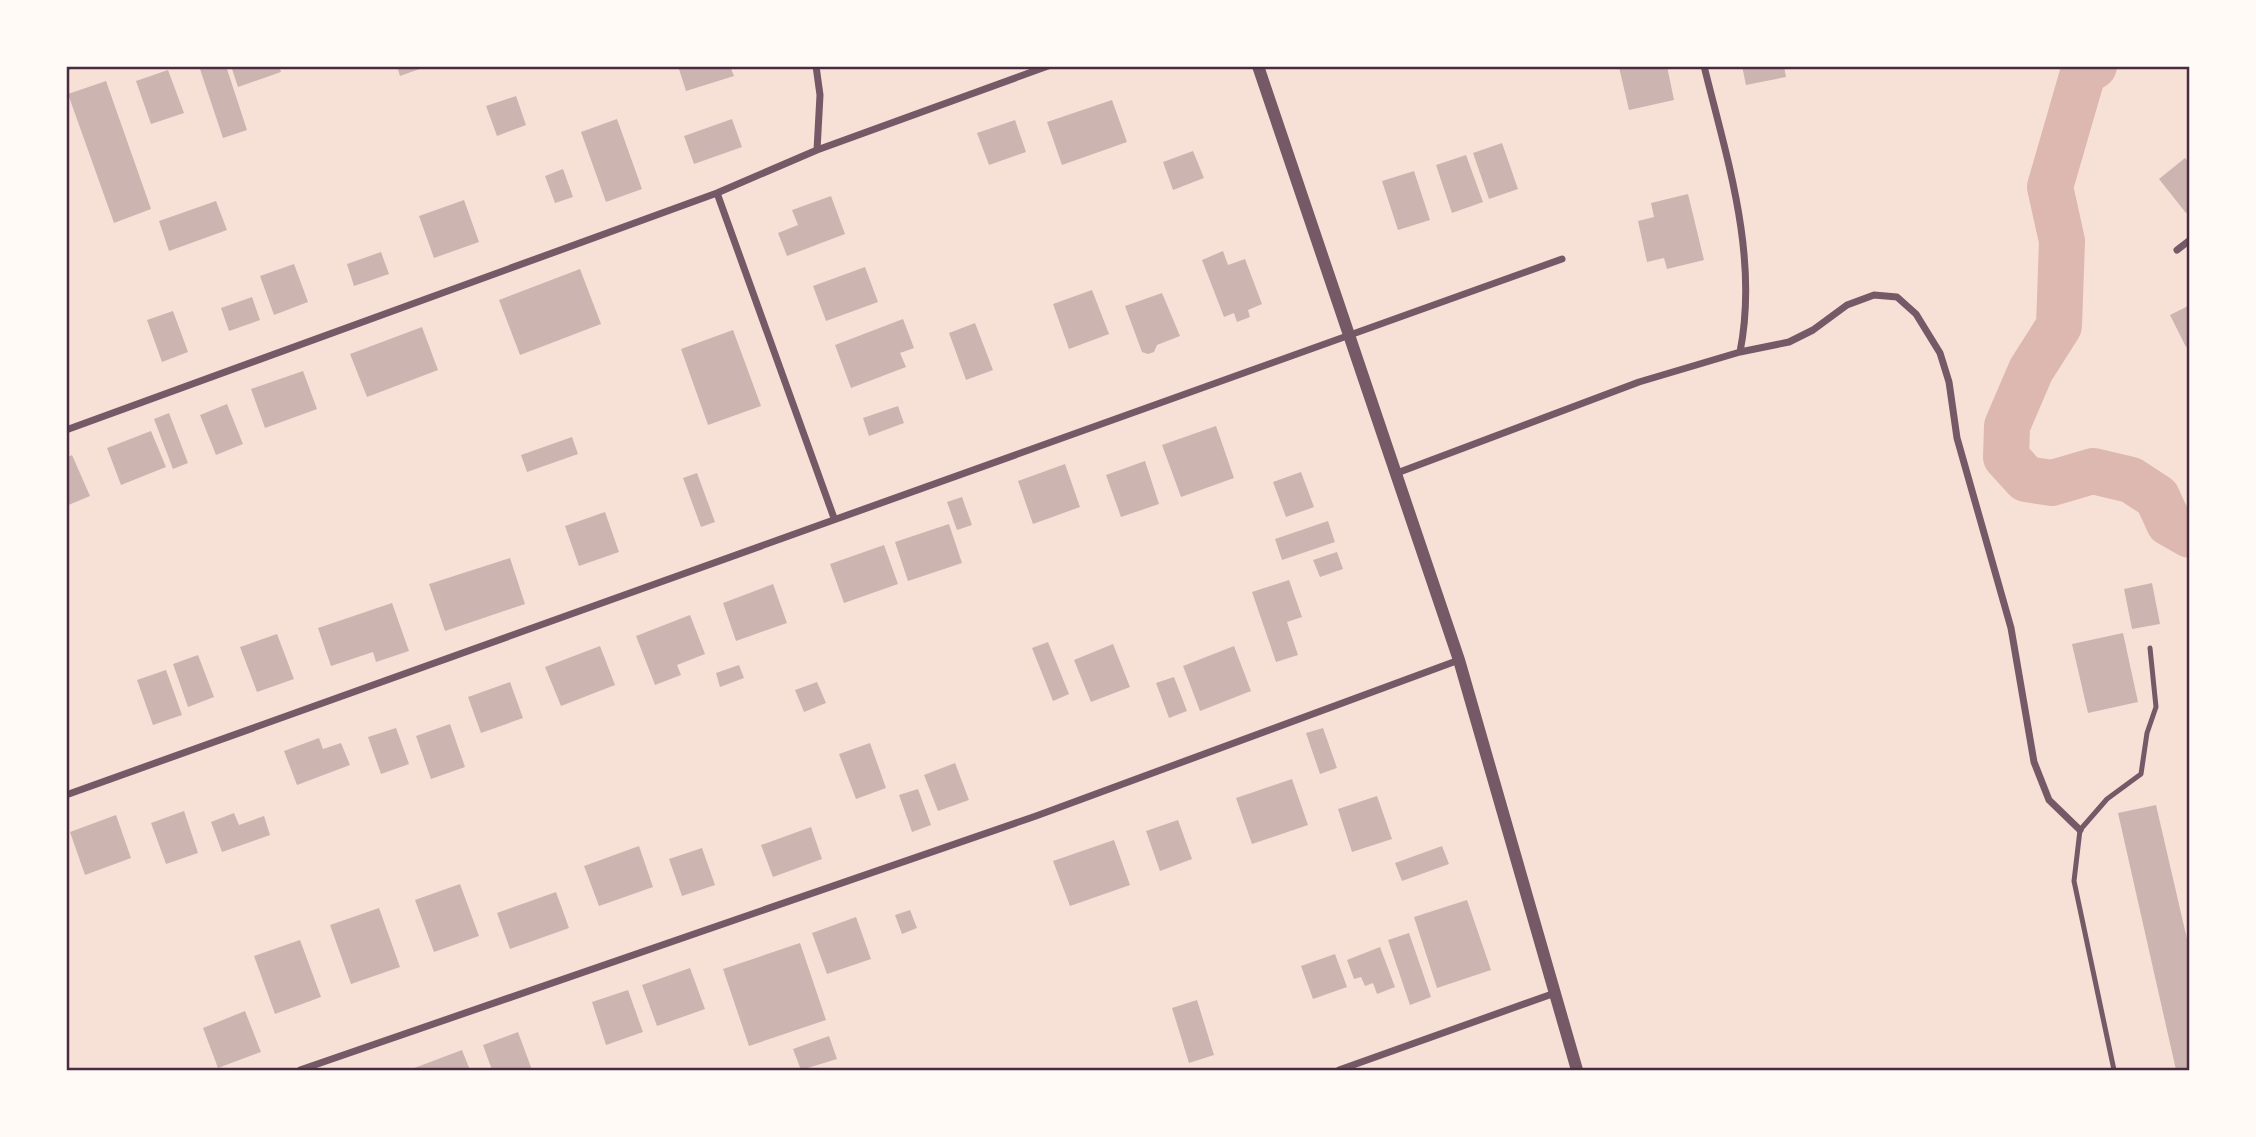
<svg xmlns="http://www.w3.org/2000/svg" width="2256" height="1137" viewBox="0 0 2256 1137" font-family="'Noto Sans',sans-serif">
<rect width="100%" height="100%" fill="#f7e1d7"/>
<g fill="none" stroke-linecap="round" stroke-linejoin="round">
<path stroke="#dcb8b0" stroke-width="46" d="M2094 66 2083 73 2050 187 2062 241 2059 326 2031 370 2007 426 2006 457 2026 479 2052 483 2093 471 2131 480 2157 497 2169 523 2190 535"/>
</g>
<path fill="#ccb4b1" d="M199 66H226L247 130 223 138Z
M231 66H279L281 72 238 87Z
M397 66H425V67L400 76Z
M678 66H730L734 76 686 91Z
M1667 66 1674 100 1629 110 1619 67Z
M1742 66H1784L1786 77 1746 85Z
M168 70 184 113 151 124 136 81Z
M106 81 151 209 114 223 68 94Z
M516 96 526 125 497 136 486 106Z
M1112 100 1127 142 1062 165 1047 122Z
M617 119 642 189 606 202 581 132Z
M732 119 742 147 694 164 684 136Z
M1015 120 1026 152 989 165 977 133Z
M1502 143 1518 189 1489 199 1473 153Z
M1193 151 1204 178 1173 190 1163 162Z
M1466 155 1483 202 1452 213 1436 165Z
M2185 158 2190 164V211L2186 213 2159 179Z
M563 169 573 197 555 203 545 176Z
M1414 171 1430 220 1398 230 1382 181Z
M1688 194 1704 260 1667 269 1664 258 1647 262 1638 221 1654 217 1651 203Z
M831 196 845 234 787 256 778 233 798 225 792 210Z
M464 200 479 242 434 258 419 216Z
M216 201 227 230 169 251 159 221Z
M1223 251 1228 265 1245 259 1262 304 1248 310 1250 317 1237 322 1234 313 1224 317 1202 260Z
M381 252 389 274 354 286 347 264Z
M294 264 308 302 274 315 260 276Z
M865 267 878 302 826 321 813 286Z
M580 269 601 324 520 355 499 300Z
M1092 290 1109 334 1069 349 1053 304Z
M1162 293 1180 336 1157 345 1154 352 1148 354 1142 352 1125 306Z
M252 297 260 320 229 331 221 308Z
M2190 305V345L2186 347 2170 315Z
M173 311 188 352 162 362 147 320Z
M903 319 914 348 900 353 906 367 851 388 835 345Z
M975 323 993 370 966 380 949 333Z
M422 327 438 370 367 397 350 354Z
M733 330 761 406 708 425 681 349Z
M303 371 317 409 265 428 251 389Z
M227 404 243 444 216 455 200 415Z
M898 406 904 423 869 436 863 418Z
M169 413 188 463 173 469 154 419Z
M1216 426 1234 478 1181 497 1162 445Z
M151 431 166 467 121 485 107 448Z
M572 437 578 454 527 472 521 455Z
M72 455 90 496 66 506V458Z
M1145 461 1159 504 1121 517 1106 475Z
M1065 464 1080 507 1033 524 1018 481Z
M1301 472 1314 507 1286 517 1273 482Z
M697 473 715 522 701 527 683 478Z
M962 497 972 525 957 530 947 502Z
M605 512 619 552 579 566 565 526Z
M1328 521 1335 542 1282 560 1275 539Z
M949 524 962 563 908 581 895 542Z
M884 545 898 584 844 603 830 564Z
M1337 552 1343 569 1320 577 1313 560Z
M510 558 525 604 445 631 429 584Z
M1289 580 1302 617 1287 622 1298 655 1276 662 1252 592Z
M2152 583 2160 624 2132 629 2124 589Z
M773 584 787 623 736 641 723 603Z
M392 603 409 651 376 662 373 652 331 666 318 628Z
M690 615 705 654 677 665 681 675 655 685 636 636Z
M2123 633 2138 702 2088 713 2072 644Z
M277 634 294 679 257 692 240 647Z
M1048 642 1069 694 1053 701 1032 648Z
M1113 644 1130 687 1091 702 1074 660Z
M600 646 615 685 561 706 545 667Z
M1234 646 1251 691 1200 711 1183 666Z
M198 655 214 697 188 707 173 664Z
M739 665 744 678 720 687 716 673Z
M166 670 182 715 153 725 137 680Z
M1174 677 1187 711 1169 718 1156 683Z
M510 682 523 718 481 733 468 697Z
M817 682 826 703 804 712 795 690Z
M450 724 465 767 431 779 416 736Z
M396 728 409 764 381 774 368 737Z
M1323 728 1337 768 1320 774 1306 733Z
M319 738 323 749 341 743 350 765 297 785 284 751Z
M870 743 886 788 856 799 839 754Z
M955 763 969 800 938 811 924 775Z
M1292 779 1308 825 1252 844 1236 798Z
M918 789 931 825 912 832 899 795Z
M1377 796 1392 839 1352 852 1338 809Z
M2156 805 2190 952V1070H2176L2118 813Z
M184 811 198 853 166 864 151 823Z
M234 813 239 825 264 816 270 835 222 852 211 822Z
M116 815 131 858 85 875 70 832Z
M1178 820 1192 859 1160 871 1146 831Z
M811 827 822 859 773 877 761 845Z
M1114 840 1130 885 1070 906 1053 861Z
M639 846 653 887 599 906 584 866Z
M1442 846 1449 864 1402 881 1395 863Z
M702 848 715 885 682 896 669 859Z
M460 884 479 936 434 952 415 900Z
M556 892 569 928 510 949 497 913Z
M1467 900 1491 970 1437 988 1414 917Z
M379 908 400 967 351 984 330 925Z
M910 910 917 928 902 934 895 915Z
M856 917 871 959 827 974 812 933Z
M1409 933 1431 997 1410 1005 1388 940Z
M300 940 321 997 275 1014 254 956Z
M800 943 826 1020 749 1046 723 969Z
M1380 947 1395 987 1377 994 1373 983 1365 986 1361 977 1354 979 1347 960Z
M1335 954 1347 987 1313 999 1301 966Z
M690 968 705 1009 657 1026 642 985Z
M628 990 643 1032 606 1045 592 1002Z
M1197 1000 1214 1055 1189 1063 1172 1008Z
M245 1011 261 1052 218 1068 203 1028Z
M518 1032 532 1070H492L483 1045Z
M829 1036 837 1059 801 1070 793 1049Z
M462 1050 470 1070H409Z"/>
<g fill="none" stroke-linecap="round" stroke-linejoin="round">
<path stroke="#755966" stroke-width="5" d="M2114 1070 2074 881 2080 830 2107 799 2141 774 2147 733 2156 707 2150 648"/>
<path stroke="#755966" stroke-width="7" d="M816 66 820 95 817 150
M1704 66C1727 159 1759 256 1740 352
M66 67 69 66
M717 193 834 518
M2177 250 2190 240
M66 430 717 193 817 150 1048 66
M1397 473 1639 382 1740 352 1789 342 1813 330 1847 305 1874 295 1897 297 1916 314 1940 353 1949 382 1957 438 2011 628 2034 762 2049 800 2080 830
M66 795 1562 259
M300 1070 1036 816 1459 660
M1339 1070 1555 993"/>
<path stroke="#755966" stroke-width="12" d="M1258 66 1459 660 1577 1070"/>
</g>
<rect width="2256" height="1137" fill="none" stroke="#fffaf5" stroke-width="136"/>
<rect x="68" y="68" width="2120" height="1001" fill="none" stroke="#4a2c40" stroke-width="2.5"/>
</svg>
